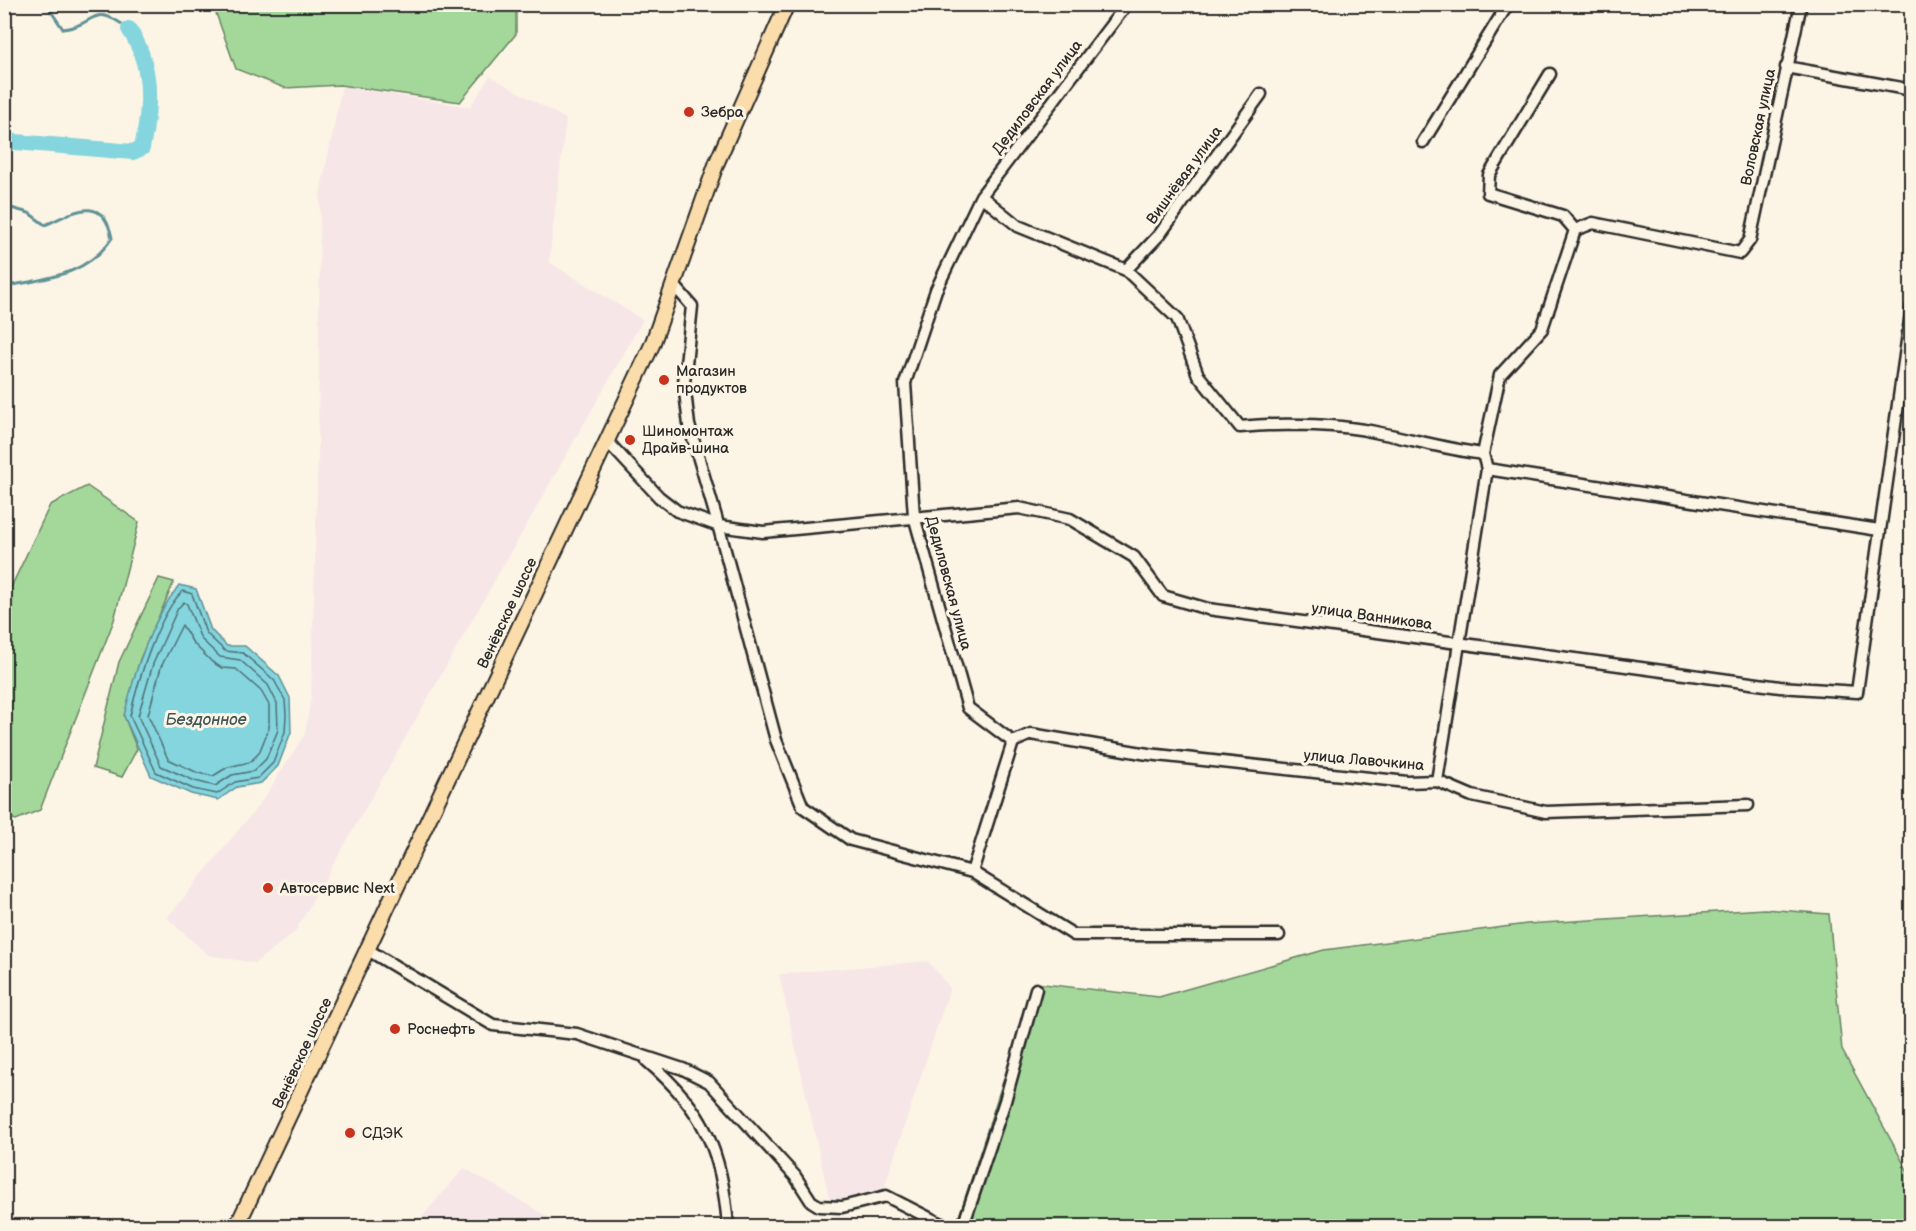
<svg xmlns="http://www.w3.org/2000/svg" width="1916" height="1231" viewBox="0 0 1916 1231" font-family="'Balsamiq Sans',sans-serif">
<rect width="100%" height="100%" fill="#fcf5e5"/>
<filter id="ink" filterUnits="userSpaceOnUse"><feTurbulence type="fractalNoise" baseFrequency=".0167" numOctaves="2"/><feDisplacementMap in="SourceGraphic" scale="12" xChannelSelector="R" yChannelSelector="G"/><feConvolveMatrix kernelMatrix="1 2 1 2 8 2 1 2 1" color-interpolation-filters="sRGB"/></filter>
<g filter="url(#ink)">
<path fill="#f7e6e7" d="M490 76 566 119 549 262 643 320 295 932 255 963 208 955 167 918 262 801 305 734 311 697 318 451 320 194 342 86 470 107Z
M928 961 950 988 884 1188 830 1202 779 974Z
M464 1168 564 1226H414Z"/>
<path fill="#a4d89b" stroke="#688263" stroke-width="1.5" d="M213 5H516V34L460 102 340 85 285 88 236 69Z
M87 486 139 522 114 620 40 810 16 820 5 816V600L50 505Z
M159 578 174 582 140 659 124 716 137 749 122 777 93 768 119 662Z
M1764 909 1829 914 1842 1050 1911 1177V1226H956L1035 983 1159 997 1324 950 1527 924Z"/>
<path fill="#84d5de" stroke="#609196" stroke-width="1.5" d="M179 585 196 589 211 630 227 646H245L279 676 290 698 291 732 278 766 261 783 237 787 218 800 191 794 151 776 124 716C135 670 150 623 179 585Z"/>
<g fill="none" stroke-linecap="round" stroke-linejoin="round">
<path stroke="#4f6f73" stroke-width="1.5" d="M183 591 192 594 206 633 225 651 243 653 274 680 285 700 286 715 285 732 273 763 258 778 235 782 217 794 193 789 156 772 130 716C137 684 159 612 183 591Z
M184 602 187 604 201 639 220 657 240 660 268 685 277 703 278 730 266 759 254 771 232 775 215 786 195 781 161 766 138 716 153 664 178 608Z
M182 625 193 643 212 662 222 668 236 669 261 691 269 705V728L259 753 250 762 228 767 213 776 198 773 168 759 148 715 161 667Z"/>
<path stroke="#609196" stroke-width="3" d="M46 4 63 29C97 26 90 0 129 29
M4 206 29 213 45 225C74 212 103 193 112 238 87 276 46 278 4 287"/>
<path stroke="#84d5de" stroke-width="16" d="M4 141 133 152 142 148C151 106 153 65 129 29"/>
<defs>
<path id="minor" d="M1786 67 1912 90
M1550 74 1489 175 1488 193 1563 216 1575 230
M1423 142 1508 4
M981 196 1018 226 1126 270 1177 318 1198 375 1240 427C1275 423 1335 424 1370 431 1408 438 1444 449 1483 454
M1126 270 1160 234 1261 94
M674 285 692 306 684 383 689 425 716 517 776 740 803 807 851 840 972 872 1013 742
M607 441 659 497 677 511 719 526 763 532 1019 508 1070 519 1134 557 1163 596 1208 609 1780 687 1857 692 1912 306
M1487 469 1879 530
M1013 742 968 708 914 516 905 383 936 290 981 196 1127 4
M1013 742 1031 734 1148 754 1407 782 1437 781 1472 796 1546 812 1748 805
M1437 781 1487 469 1483 454 1500 375 1542 329 1575 230 1593 223 1740 253 1750 240 1801 4
M972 872 1074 935H1279
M368 950 493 1025 577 1034 683 1069 709 1082 795 1176 811 1201 819 1206 842 1207 886 1196 945 1226
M647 1061C705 1110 722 1152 728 1226
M963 1226 1005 1101 1036 989"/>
<path id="major" d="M237 1226 652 345 717 162 787 4"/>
</defs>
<use href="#minor" stroke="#2b2b2b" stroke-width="15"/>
<use href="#major" stroke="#2b2b2b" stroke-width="18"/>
<use href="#minor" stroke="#fcf5e5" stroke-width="10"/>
<use href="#major" stroke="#fbddab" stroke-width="14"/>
</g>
</g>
<g fill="#c8321e" stroke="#fcf5e5" stroke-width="2">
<circle cx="689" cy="112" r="6"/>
<circle cx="664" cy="380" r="6"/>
<circle cx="630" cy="440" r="6"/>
<circle cx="268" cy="888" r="6"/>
<circle cx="395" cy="1029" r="6"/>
<circle cx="350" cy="1133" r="6"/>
</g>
<g text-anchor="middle" stroke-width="6" stroke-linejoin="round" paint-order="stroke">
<g font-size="15" fill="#2b2b2b" stroke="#fcf5e5">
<text transform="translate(1037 97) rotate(-53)" y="5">Дедиловская улица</text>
<text transform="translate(1758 127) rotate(-78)" y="5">Воловская улица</text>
<text transform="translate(1184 175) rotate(-54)" y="5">Вишнёвая улица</text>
<text transform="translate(949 583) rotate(75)" y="5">Дедиловская улица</text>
<text transform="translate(507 613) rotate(-65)" y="5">Венёвское шоссе</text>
<text transform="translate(1372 616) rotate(8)" y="5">улица Ванникова</text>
<text transform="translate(1364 760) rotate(5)" y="5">улица Лавочкина</text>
<text transform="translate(302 1053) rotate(-65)" y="5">Венёвское шоссе</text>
</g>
<g font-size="15" fill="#2b2b2b" stroke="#fcf5e5" text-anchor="start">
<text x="701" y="117">Зебра</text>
<text x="676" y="376">Магазин<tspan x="676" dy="17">продуктов</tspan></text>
<text x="642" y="436">Шиномонтаж<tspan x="642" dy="17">Драйв-шина</tspan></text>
<text x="280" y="893">Автосервис Next</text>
<text x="407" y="1034">Роснефть</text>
<text x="362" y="1138">СДЭК</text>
</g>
<g font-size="16" font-style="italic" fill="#415658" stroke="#fcf5e5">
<text x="206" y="725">Бездонное</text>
</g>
</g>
<rect width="1916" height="1231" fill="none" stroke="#fcf5e5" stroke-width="24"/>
<rect x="12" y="12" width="1892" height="1207" fill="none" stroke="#2b2b2b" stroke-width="2" filter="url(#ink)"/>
</svg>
